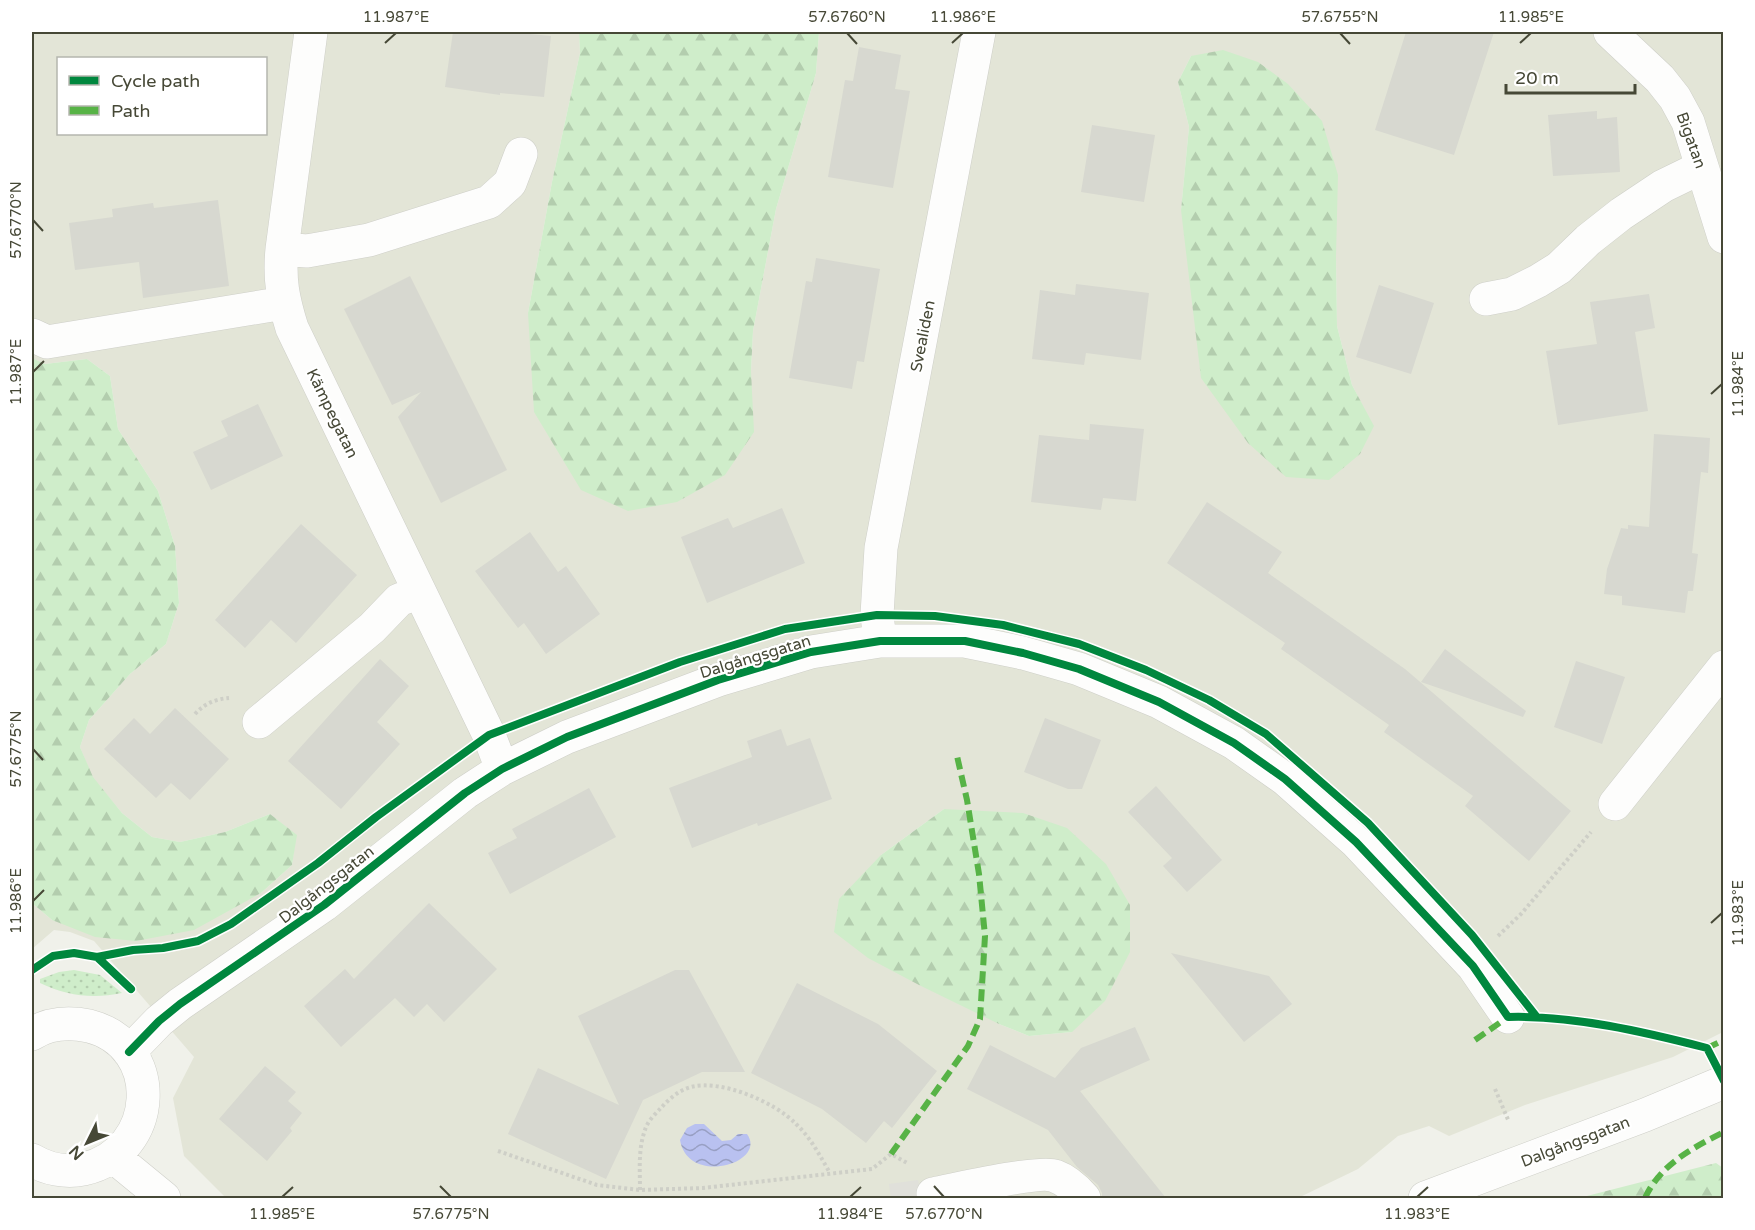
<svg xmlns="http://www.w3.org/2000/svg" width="1755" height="1230" viewBox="0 0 1755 1230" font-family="'Varela Round',sans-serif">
<defs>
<pattern id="grass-dots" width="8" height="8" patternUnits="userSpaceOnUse" patternTransform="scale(1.5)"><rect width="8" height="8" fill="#cfedca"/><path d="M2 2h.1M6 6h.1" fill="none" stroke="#b3cdae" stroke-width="1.8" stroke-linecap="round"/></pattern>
<pattern id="forest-firs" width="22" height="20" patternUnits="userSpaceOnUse" patternTransform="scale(1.5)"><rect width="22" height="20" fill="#cfedca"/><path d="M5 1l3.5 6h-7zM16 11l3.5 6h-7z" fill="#b3cdae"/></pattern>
<pattern id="water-waves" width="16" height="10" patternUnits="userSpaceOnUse" patternTransform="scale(1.5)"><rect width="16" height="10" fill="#b9c1f0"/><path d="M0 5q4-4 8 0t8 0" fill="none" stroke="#989fc3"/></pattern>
</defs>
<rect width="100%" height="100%" fill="#f0f1ea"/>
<path fill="#e3e5d7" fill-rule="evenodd" d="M32 32H579L580 53 552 182 528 313 751 371 753 331 776 209 816 73 819 32H1723V1032L1673 1057 1525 1105 1449 1136 1429 1126 1398 1136 1358 1169 1298 1198H226L184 1156 173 1098 194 1057 94 941 70 932 54 930 32 949V903L52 920 261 893 292 865 296 835 270 814 225 832 180 842 152 837 122 813 92 777 80 747 89 720 130 674 166 644 179 603 175 546 158 491 118 429 110 376 87 359 45 364 32 358ZM1191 56 1336 256 1337 326 1352 385 1373 426 1181 210 1189 127 1178 82ZM58 58H266V134H58ZM944 809 1072 1032 1029 1036 999 1024 881 855Z"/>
<path fill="url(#grass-dots)" d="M74 970 100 975 122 993C93 999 67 996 40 983V979L59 972Z"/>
<path fill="url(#forest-firs)" d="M579 32H819L816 73 776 209 753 331 751 371 754 432 725 475 677 502 628 511 581 490 534 412 528 313 552 182 580 53Z
M1223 50 1258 62 1288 84 1322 121 1338 175 1336 256 1337 326 1352 385 1374 426 1360 454 1329 480 1286 477 1248 443 1201 378 1181 210 1189 127 1178 82 1191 56Z
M32 358 45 364 87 359 110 376 118 429 158 491 175 546 179 603 166 644 130 674 89 720 80 747 93 777 122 813 152 837 180 842 225 832 270 814 297 835 292 865 261 893 194 930 136 941 95 937 52 920 32 903Z
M944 809 1023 813 1067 828 1106 864 1130 905V952L1105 1001 1072 1032 1029 1036 999 1024 919 985 868 958 834 932 839 899 881 855Z
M1716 1163 1723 1168V1198H1579Z"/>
<path fill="#e0e0da" d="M918 1180 921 1198H891L889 1184Z"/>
<path fill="url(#water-waves)" d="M695 1124H704L722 1141 731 1140 738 1134H747C768 1163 688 1187 680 1140L687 1128Z"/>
<path fill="#d7d8d0" d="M453 32H509L551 36 544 97 500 93V95L445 87Z
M1406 32H1494L1454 155 1375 130Z
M859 47 901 55 895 89 910 91 893 188 828 177 845 80 853 81Z
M1597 111V119L1617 117 1620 172 1553 176 1548 115Z
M1092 125 1155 135 1144 202 1081 192Z
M218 200 229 286 143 298 139 262 75 270 69 223 113 217 112 209 153 203 154 208Z
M816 258 880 269 864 362 857 361 852 389 789 378 806 281 812 282Z
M410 276 507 470 441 503 398 417 421 392 392 405 344 309Z
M1076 284 1149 293 1141 360 1086 353 1084 365 1032 359 1040 290 1075 295Z
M1379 285 1434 303 1411 374 1356 357Z
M1649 294 1655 328 1635 332 1648 411 1558 425 1546 351 1597 344 1590 302Z
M258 404 283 456 211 490 193 452 228 436 221 421Z
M1090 424 1144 429 1136 501 1103 498 1101 510 1031 502 1039 435 1089 440Z
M1654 434 1710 438 1708 473 1701 472 1692 553 1698 554 1693 591H1688L1685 613 1622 605V596L1604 594 1607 569 1621 528 1628 529V525L1649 527Z
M1207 502 1282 552 1268 573 1405 669 1571 811 1529 861 1465 806 1473 796 1384 732 1389 725 1281 649 1285 643 1167 563Z
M782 508 805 563 707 603 681 537 728 518 733 528Z
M301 524 357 575 296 643 271 620 245 648 215 620Z
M530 532 558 572 566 566 600 614 546 654 524 623 518 628 475 571Z
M1445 649 1526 711 1523 717 1421 682Z
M380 659 409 686 377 722 400 744 341 809 288 761Z
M1576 661 1625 677 1602 744 1554 727Z
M175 708 229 759 190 800 171 783 156 798 104 749 134 718 150 734Z
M1045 718 1101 740 1082 789H1068L1024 772Z
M781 729 787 746 810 738 832 799 758 826 757 823 692 848 669 788 752 757 747 741Z
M1156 786 1222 860 1187 892 1163 866 1172 858 1128 812Z
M589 788 616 837 510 894 488 853 517 838 512 829Z
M429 903 497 969 444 1022 427 1004 414 1017 395 998 341 1047 304 1006 345 969 354 979Z
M1171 953 1269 976 1292 1004 1244 1042Z
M675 970H689L745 1072H702L643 1100 606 1179 508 1134 538 1068 619 1105 578 1016Z
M797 983 878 1024 937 1071 892 1128 884 1121 866 1143 822 1109 751 1073Z
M1135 1027 1150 1060 1080 1091 1166 1198H1102V1193L1098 1185 1077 1167 1048 1130 967 1089 990 1045 1055 1078 1081 1048Z
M265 1066 296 1092 288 1101 302 1113 290 1128 292 1131 267 1161 219 1119Z"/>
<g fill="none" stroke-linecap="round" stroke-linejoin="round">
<defs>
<path id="minor" d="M311 32 282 249C279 280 283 299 292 328L489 735 502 769
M1610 32 1660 79 1675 98 1688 122 1724 237
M282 249 307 251 369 240 489 202 510 183 521 154
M1486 299 1512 294 1538 281 1559 268 1588 240 1621 214 1663 186 1702 167
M32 335 47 342 284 303
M880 641 877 615 881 548 979 32
M259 722 372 628 399 600 419 592
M1615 804 1724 667
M32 1034C49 1023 69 1022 89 1026 165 1045 159 1152 84 1169 66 1173 47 1169 32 1160
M129 1052 159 1021 180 1004 324 905 465 793 502 769 567 737 718 680 811 652 880 641H965L1023 653 1079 669 1159 702 1234 743 1285 779 1356 842 1473 966 1508 1017
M114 1157 164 1198
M933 1194C953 1190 1040 1170 1055 1176 1066 1180 1077 1190 1084 1198
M1425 1198 1645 1115 1724 1082"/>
</defs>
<use href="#minor" stroke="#cecfc8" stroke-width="34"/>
<path stroke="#cecfc7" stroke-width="4" stroke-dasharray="3 3" stroke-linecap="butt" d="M195 714C204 704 215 699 229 698
M1498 936 1521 914 1591 832
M1495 1089 1509 1122
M498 1151 597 1185 640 1190 703 1188 872 1169 891 1154 909 1164
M640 1190C640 1170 638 1149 645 1130 647 1122 655 1114 661 1108 669 1099 679 1090 691 1087 721 1079 775 1102 796 1124 811 1138 820 1156 830 1173"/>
<use href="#minor" stroke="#fdfdfc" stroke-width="33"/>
<path stroke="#57b346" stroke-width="6" stroke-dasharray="12 6" stroke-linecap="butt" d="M1475 1040 1508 1017H1513
M1707 1048 1724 1040
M891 1154 968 1046 980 1019 985 936 979 874 967 800 957 756
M1645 1198C1660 1165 1692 1148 1724 1132"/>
<defs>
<path id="cycleway" d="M97 957 133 950 163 948 198 941 231 924 318 863 376 817 489 735 680 662 785 629 877 615 935 616 1003 625 1079 644 1146 670 1209 700 1266 734 1368 823 1472 935 1536 1016
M32 970 53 956 74 953 97 957 131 989
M129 1052 159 1021 180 1004 324 905 465 793 502 769 567 737 718 680 811 652 880 641H965L1023 653 1079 669 1159 702 1234 743 1285 779 1356 842 1473 966 1508 1017C1572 1015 1645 1032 1707 1048L1724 1081"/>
</defs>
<use href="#cycleway" stroke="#fff" stroke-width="11"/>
<use href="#cycleway" stroke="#00873e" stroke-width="8"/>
</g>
<path fill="none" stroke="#464836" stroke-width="2" d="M847 33 857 44M1340 33 1350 44M385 43 396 33M952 43 963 33M1520 43 1531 33M33 220 43 231M33 372 44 361M1711 394 1722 384M33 749 43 760M33 901 44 890M1711 923 1722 913M440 1186 451 1197M934 1186 944 1197M282 1197 293 1187M850 1197 861 1187M1417 1197 1428 1187"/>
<g text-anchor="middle" stroke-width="4.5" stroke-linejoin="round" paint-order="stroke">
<g font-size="16" fill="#464836" stroke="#fff">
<text transform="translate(1692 140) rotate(70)" y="6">Bigatan</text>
<text transform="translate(922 336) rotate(-79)" y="6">Svealiden</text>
<text transform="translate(333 413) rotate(64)" y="6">Kämpegatan</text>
<text transform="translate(755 656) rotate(-17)" y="6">Dalgångsgatan</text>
<text transform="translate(326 884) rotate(-38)" y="6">Dalgångsgatan</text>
<text transform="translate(1575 1141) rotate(-21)" y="6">Dalgångsgatan</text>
</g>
</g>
<rect width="1755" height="1230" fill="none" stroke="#ffffff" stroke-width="66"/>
<rect x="57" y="57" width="210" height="78" fill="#ffffff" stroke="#b5b6af" stroke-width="1.5"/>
<rect x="69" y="76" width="30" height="9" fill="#00873e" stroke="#b5b6af" stroke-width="1.5"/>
<text x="111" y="87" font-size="18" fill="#464836">Cycle path</text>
<rect x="69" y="106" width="30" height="9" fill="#57b346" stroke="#b5b6af" stroke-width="1.5"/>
<text x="111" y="117" font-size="18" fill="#464836">Path</text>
<g transform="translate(87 1143) rotate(227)" stroke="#ffffff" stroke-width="4.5" paint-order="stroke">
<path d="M0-4.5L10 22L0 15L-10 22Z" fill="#464836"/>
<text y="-9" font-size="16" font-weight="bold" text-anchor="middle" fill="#464836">N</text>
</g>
<path d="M1506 84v9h129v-9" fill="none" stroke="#464836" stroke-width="3"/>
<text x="1515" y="84" font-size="18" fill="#464836" stroke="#ffffff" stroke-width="4.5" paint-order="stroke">20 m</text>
<rect x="33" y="33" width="1689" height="1164" fill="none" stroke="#464836" stroke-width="2"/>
<g font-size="15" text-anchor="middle" fill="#464836">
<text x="396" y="22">11.987°E</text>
<text x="847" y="22">57.6760°N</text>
<text x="963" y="22">11.986°E</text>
<text x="1340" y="22">57.6755°N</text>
<text x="1531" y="22">11.985°E</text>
<text transform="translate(16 220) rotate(-90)" y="5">57.6770°N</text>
<text transform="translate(16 372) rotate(-90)" y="5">11.987°E</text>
<text transform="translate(1738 384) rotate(-90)" y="5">11.984°E</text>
<text transform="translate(16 749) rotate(-90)" y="5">57.6775°N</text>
<text transform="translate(16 901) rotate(-90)" y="5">11.986°E</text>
<text transform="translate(1738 913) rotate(-90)" y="5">11.983°E</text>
<text x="282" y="1219">11.985°E</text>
<text x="451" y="1219">57.6775°N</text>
<text x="850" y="1219">11.984°E</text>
<text x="944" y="1219">57.6770°N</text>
<text x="1417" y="1219">11.983°E</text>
</g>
</svg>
